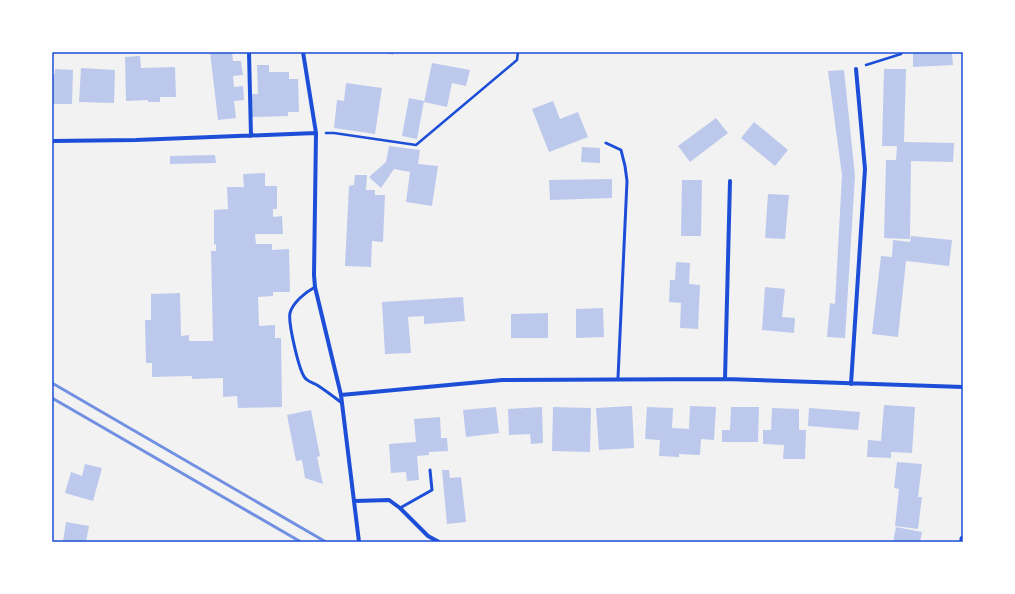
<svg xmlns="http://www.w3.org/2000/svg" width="1015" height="594" viewBox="0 0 1015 594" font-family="Ubuntu,sans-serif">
<rect width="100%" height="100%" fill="#f2f2f2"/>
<path fill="#bdc9ec" d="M210 52H232L233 61H241L243 75 233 76 234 87 243 86 244 100 234 101 236 118 218 120Z
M380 52H394L393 55Z
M913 52H952L953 65 913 67Z
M140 56 141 68 175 67 176 97H160V102H148V100L126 101 125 57Z
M432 63 470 70 466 86 452 83 447 107 424 102Z
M257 65H269V72H289V79H298L299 112H288V116L252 117V94H258Z
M81 68 115 70 114 103 79 102Z
M55 69 73 70 72 104H52V74H55Z
M884 69H906L904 142 954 143 953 162 911 161 910 239 884 238 886 160H896L897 146H882Z
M844 70 855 176 845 338 827 337 830 303 835 304 842 175 828 71Z
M346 83 382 88 375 134 334 128 337 100 344 101Z
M409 98 424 101 417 139 402 136Z
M553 101 560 119 578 112 588 137 549 152 532 109Z
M716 118 728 133 690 162 678 146Z
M754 122 788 150 775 166 741 138Z
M389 146 420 150 418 164 438 166 432 206 406 202 410 172 394 169 381 188 369 177 386 162Z
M582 147 600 148V163L581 162Z
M215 155 216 163 170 164V156Z
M265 173V186H277V209H273V217L282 216 283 234H255L256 244H272V250L289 249 290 292H273V296L258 297 259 326 275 325V338H281L282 407 238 408 237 396 223 397V378L192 379V376L152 377V363H146L145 320H151V294L180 293 181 336 189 335V341H213L211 251H216V244L214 245V210L228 209 227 187H244L243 174Z
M355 175H367L366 190H375V195H385L383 242 372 241 371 267 345 266 349 186 354 185Z
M612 179V198L550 200 549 180Z
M682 180H702L701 236H681Z
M768 194 789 195 785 239 765 238Z
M911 236 952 240 949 266 906 261 898 337 872 334 881 256 892 257 893 240 910 242Z
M676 262 690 263 689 284 700 285 698 329 680 328 681 303 669 302 670 280H675Z
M765 287 785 289 782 317 795 318 794 333 762 330Z
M463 297 465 321 424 324V316L408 317 411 353 385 354 382 302Z
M603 308 604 337 576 338V309Z
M548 313V338H511V314Z
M884 405 915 407 912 453 891 452V458L867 457 868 440 881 441Z
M632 406 634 448 599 450 596 408Z
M690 406 716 407 714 440 701 439 700 455 679 454V457L659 456 660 440 645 439 647 407 673 408 672 428 689 429Z
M496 407 499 433 466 437 463 410Z
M542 407 543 443 531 444 530 434 509 435 508 409Z
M553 407 591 408 590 452 552 451Z
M731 407H759L758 442H722V430H730Z
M772 408 799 409V430H806L805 459H783L784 445 763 444V430H771Z
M809 408 860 412 858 430 808 426Z
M311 410 320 456 317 457 323 484 305 478 302 460 296 461 287 415Z
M440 417 441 438H447L448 451 429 452V455L417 456 419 480 407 481 406 472 391 473 389 444 416 442 414 419Z
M897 462 922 464 918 497H922L918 529 895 526 899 489 894 488Z
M85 464 102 468 93 501 65 493 71 472 82 476Z
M442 470H449L450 478 461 477 466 522 447 524Z
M66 522 89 526 86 542H63Z
M896 527 922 532 920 542H893Z"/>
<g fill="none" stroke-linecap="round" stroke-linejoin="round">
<path stroke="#1d4ed8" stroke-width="2.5" d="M866 65 901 54 902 52
M326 133H334L416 145 517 60 518 52"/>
<path stroke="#1d4ed8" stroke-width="3" d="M606 143 621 150 625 166 627 181 618 378
M315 287C306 292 293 302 290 313 288 322 299 373 306 379 309 382 313 383 317 385 325 390 334 397 342 403
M400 508 432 490 430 470"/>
<path stroke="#1d4ed8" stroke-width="4" d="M249 52 251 136
M303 52 316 133 314 275 315 287 341 395 359 542
M52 141 136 140 316 133
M725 379 730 181
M851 384 865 169 856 69
M341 395 502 380 725 379 963 387
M355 501 389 500 400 508 428 536 439 542"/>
<path stroke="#1d4ed8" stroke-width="7" d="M963 542V539"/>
<path stroke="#7290e2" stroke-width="3" d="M52 383 326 542
M52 398 301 542"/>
</g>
<rect width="1015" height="594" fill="none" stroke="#ffffff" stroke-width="106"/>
<rect x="53" y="53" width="909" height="488" fill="none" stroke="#1d4ed8" stroke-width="1.5"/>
</svg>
